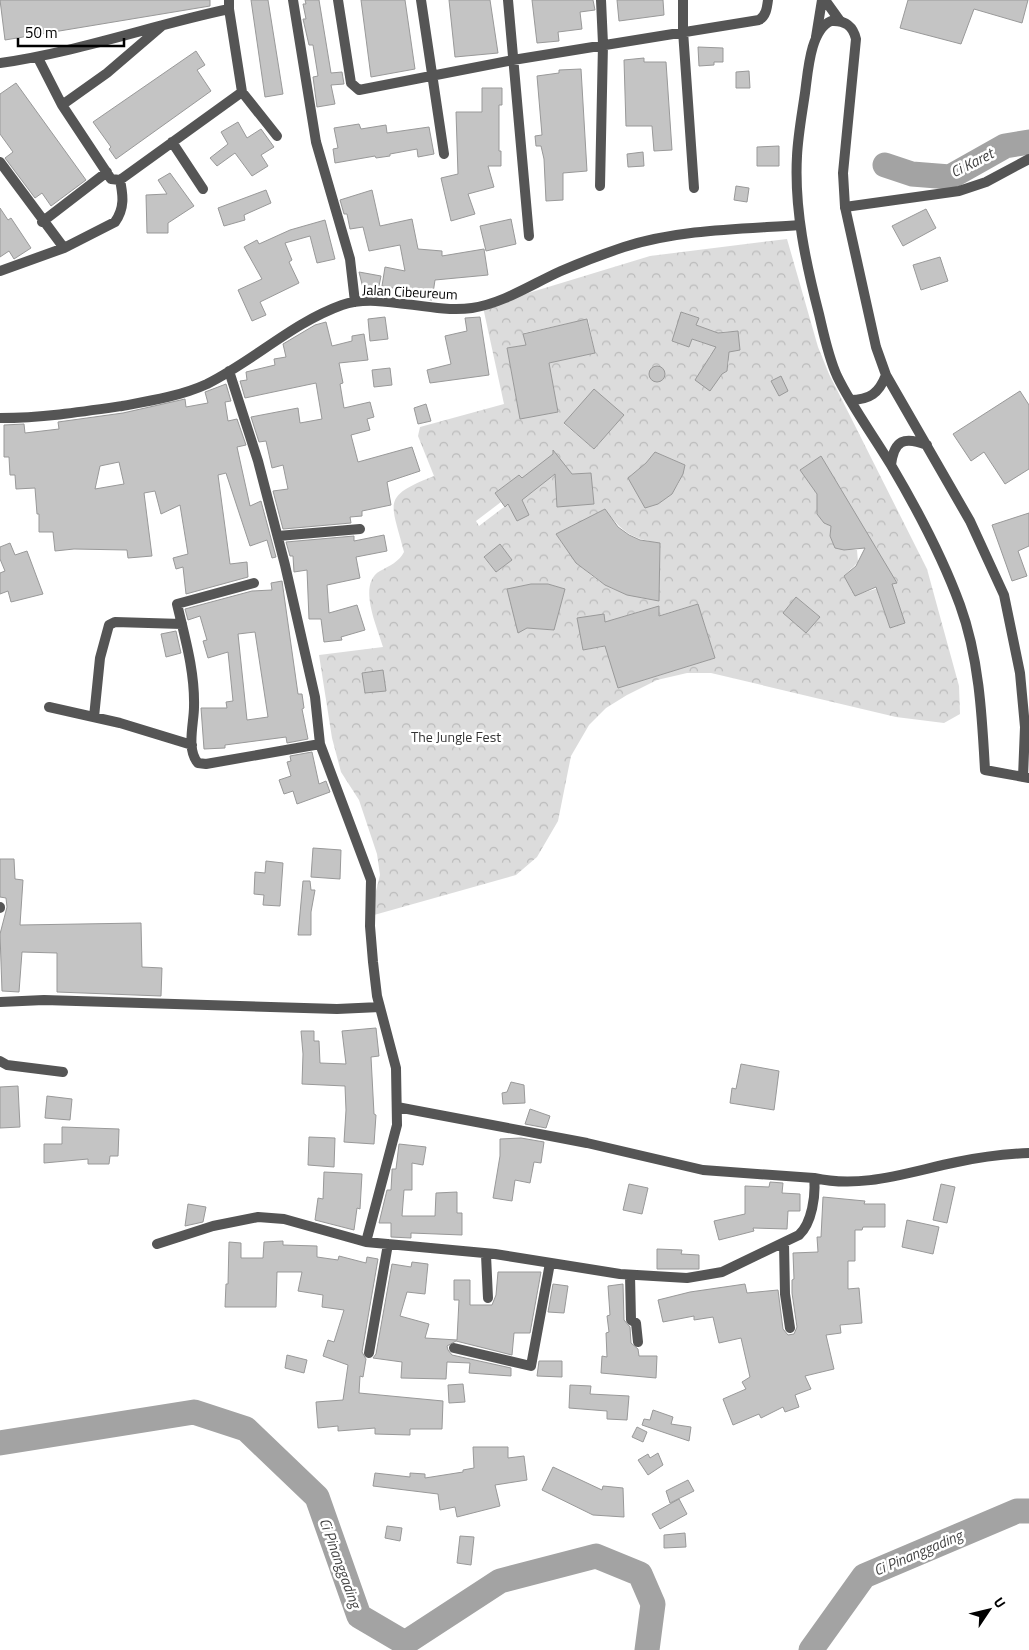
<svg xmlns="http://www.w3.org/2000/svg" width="1029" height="1650" viewBox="0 0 1029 1650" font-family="'Titillium Web',sans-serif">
<defs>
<pattern id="park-crowns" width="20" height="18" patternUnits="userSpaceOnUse" patternTransform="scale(1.25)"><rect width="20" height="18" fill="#dcdcdc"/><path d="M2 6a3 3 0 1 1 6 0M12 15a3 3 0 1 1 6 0" fill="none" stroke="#bbb"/></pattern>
</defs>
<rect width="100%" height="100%" fill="#fff"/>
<path fill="url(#park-crowns)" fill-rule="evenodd" d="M787 239 818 347 829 374 927 569 959 686 960 714 944 723 896 717 711 673H687L657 680 627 695 606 708 589 725 571 756 558 821 537 857 516 875 374 915 373 903 380 875 377 854 359 800 341 772 332 738 319 655 383 647C377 626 357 584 380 571 389 566 399 562 404 552 391 501 381 497 434 476L418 436 420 427 504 404 483 307 650 256ZM682 312 699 318 696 325 708 330 703 343 692 339 689 347 672 341ZM588 319 595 353 549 363 557 412 520 418 507 348 526 345 524 333ZM738 331 740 350 731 351 721 345 720 332ZM714 353 727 357 729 362 727 371 719 375 706 364 710 355ZM624 415 594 449 564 424V423ZM655 452 685 465C680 488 668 502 645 507L628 478 646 463ZM821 456 896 583 855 595 844 576 858 562 857 550 835 548 830 536 831 526 817 514V494L800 470ZM591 473 594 504 567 474ZM519 475 529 488 479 526 476 521 501 502 495 493ZM605 509C622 532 631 539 660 543L659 600C609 595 583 576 556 534ZM500 544 512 560 496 572 484 558ZM531 584H548L565 589 554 630 527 628 518 632 507 589ZM893 588 905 623 890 628 878 594ZM796 597 820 617 806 633 783 613ZM698 604 715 658 618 688 610 621 644 610 647 619ZM578 618 609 646 583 650Z"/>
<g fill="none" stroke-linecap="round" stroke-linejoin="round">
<path stroke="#a3a3a3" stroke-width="25" d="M885 165 912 174 950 177 1005 146 1029 142
M0 1443 194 1412 246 1429 317 1497 359 1616 405 1643 500 1581 596 1556 640 1574 653 1604 647 1650
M811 1650 864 1576 1017 1511H1029"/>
</g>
<path fill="#c4c4c4" stroke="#999" fill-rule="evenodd" d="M0 0H210V6L5 40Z
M251 0H268L283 94 265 97Z
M305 0H319L331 73 342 72 344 84 331 85 335 104 317 107 313 77 318 76 313 45H309L303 19H306L303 4H306Z
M361 0H405L415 69 371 77Z
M449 0H490L498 53 455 57Z
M532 0H593L595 10 580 12 582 29 558 32 559 41 537 43Z
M617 0H663L664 15 619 21Z
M908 0H1028L1022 23 974 9 961 44 900 28Z
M698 47 723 48V62H714V65L699 66Z
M196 51 205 65 197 70 211 91 116 159 109 149 111 147 93 122Z
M644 58V62H666L672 150 654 151 652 126H626L624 60Z
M581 69 587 171 563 173V200L546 201 544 159 541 146H536L535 136 542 135 537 76 559 73V70Z
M749 71 750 88H736V72Z
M16 83 86 180 51 206 42 193 35 198 5 158 13 152 0 134V94Z
M482 88H502V105H499V151H501V166H488L494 187 468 194 475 214 451 221 441 178 458 174 456 112H482Z
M238 122 247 138 261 129 274 147 261 155 268 166 252 176 235 153 217 166 210 158 228 144 221 132Z
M359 124 361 129 386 125 387 133 429 127 434 154 418 157 417 149 390 154V156L376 158 375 156 335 163 333 149 338 148 334 128Z
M779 146V166H757V147Z
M643 152 644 166 628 167 627 154Z
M170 173 194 206 168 223V233H147L146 195 167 194 158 180Z
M736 186 749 188 747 202 734 200Z
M266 190 271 203 244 215 245 220 224 226 218 208Z
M372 190 380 226 412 219 418 249 442 251V256L484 249 488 275 435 280 432 300 407 297 408 291 382 286 385 267 405 271 400 245 369 251 363 227 350 229 347 214H344L340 200Z
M0 208 8 220 11 218 31 248 14 259 9 251 0 257Z
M926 209 936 228 903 246 892 226Z
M511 219 516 244 486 251 480 226Z
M325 220 335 259 317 263 310 236 285 243 292 260 289 262 299 283 260 302 266 315 252 321 238 290 262 279 244 247 257 240 259 244 290 230Z
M940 257 948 281 921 290 913 265Z
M359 272 381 276 378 291 363 288Z
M681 312 699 318 696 325 718 333 738 331 740 350 729 352 727 371 722 374 710 391 695 380 716 347 692 339 689 347 672 341Z
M385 317 388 339 370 341 368 319Z
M480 317 489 375 430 383 427 370 451 364 445 336 467 331 465 318Z
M587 319 595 353 549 363 558 412 520 419 507 348 526 345 523 334Z
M326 322 332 346 352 341V336L364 334 368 360 339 363 343 383 340 384 344 408 370 402 374 417 367 419 370 430 351 435 358 462 412 447 420 471 387 482 391 505 362 511V516L350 517 351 523 283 529 273 491 288 489 283 465 272 468 266 441 259 442 251 417 298 408 300 423 322 419 316 383 245 398 240 381 247 380 246 372 275 365 274 359 286 357 283 344 315 325Z
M649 374a8 8 0 1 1 16 0a8 8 0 1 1-16 0Z
M390 368 392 385 374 387 372 370Z
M781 376 788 391 779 396 771 381Z
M226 384 231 401 225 402 228 421 237 419 246 445 237 447 250 506 261 501 276 557 272 558 267 540 250 546 226 473 218 475 230 564 247 562 248 577 186 594 183 567 176 569 173 558 188 554 180 505 161 514 155 491 144 493 152 556 128 558 127 550 74 549 55 551 53 532H39V514H37L35 488 16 489 15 475H10L9 457H4V425L24 424 25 433 59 429 58 422 123 413 185 399 186 407 208 403 205 392ZM119 462 124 484 95 489 100 466Z
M594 389 624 415 594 449 564 423Z
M1020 391 1029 405V469L1005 484 984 452 971 461 953 434Z
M426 404 431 421 418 424 414 408Z
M553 450 572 474 591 473 594 504 557 507 555 474 522 500 529 515 517 521 508 504 505 507 495 493 519 475 522 478 553 454Z
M655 452 685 465 683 474 672 494 658 504 645 508 628 478 646 463Z
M821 456 897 583 892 584 905 623 890 628 876 587 855 596 844 576 856 566 865 548 844 550 835 548 830 536 831 526 824 523 817 514V494L800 470Z
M605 509 618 527 629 535 640 540 660 543 659 601 627 595 605 585 576 563 556 534Z
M1029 513V546L1018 551 1027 576 1012 581 992 525Z
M384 535 387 551 356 557 360 578 327 585 329 613 357 605 365 630 341 637 342 640 324 642 321 619H309L307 570 294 572 293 556H290L286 542 354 536V541Z
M10 543 15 555 27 551 43 594 11 602 8 591 0 594V573L5 571 0 559V547Z
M500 544 512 560 496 572 484 557Z
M282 581 298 694H302L304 708 302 709 308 739 287 743 286 737 225 745V748L204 749 201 708H227L226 702 233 701 228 652 208 658 203 641 207 640 200 616 188 620 185 609 252 591 272 590 271 583ZM255 632 268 717 247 720 238 634Z
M531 584H548L565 589 554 630 527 628 518 633 507 589Z
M796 597 820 617 806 633 783 613Z
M698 604 715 658 618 688 605 646 583 650 577 618 604 614 605 622 659 606V616Z
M176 631 181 653 166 657 161 634Z
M383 670 386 691 365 693 362 673Z
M312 752 319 784 326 781 330 792 297 804 293 791 284 794 279 780 291 776 287 762 291 761 290 756Z
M313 848 341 850 340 879 311 877Z
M0 859H14L15 879 23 880 20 925 141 923 142 967 162 968 161 996 57 992V953L22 952 19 992 2 991 0 934 7 907 6 898 0 897Z
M266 861 283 863 280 906 263 905 264 895 254 894 255 872 265 873Z
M303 881H310L311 890H315L311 912V935H298Z
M376 1028 379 1056 371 1057 374 1114 376 1115 374 1144 344 1142 346 1110 345 1086 302 1084 303 1054 301 1031H314V1041H319L320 1063 346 1064 342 1031Z
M741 1064 779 1071 774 1110 730 1103 732 1088 736 1089Z
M511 1082 524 1085 525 1103 503 1104 502 1093 507 1092Z
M18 1086 20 1127 0 1128V1087Z
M47 1096 72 1099 70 1120 45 1118Z
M530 1109 550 1116 546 1128 525 1124Z
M62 1127 119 1129 118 1156H110L109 1164H88V1159L44 1163V1144H62Z
M309 1137 335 1138 334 1167 308 1165Z
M521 1138 544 1142 541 1163 534 1162 530 1183 515 1180 512 1201 493 1198 500 1156V1139Z
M399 1144 426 1147 423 1165 412 1163V1190H404L402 1216H435L436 1193 457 1192V1213H462V1235L411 1233V1238L391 1237V1223H379L387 1190H391L392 1172V1169H396Z
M324 1172 362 1174 360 1209 357 1208 354 1230 315 1220 318 1198 323 1199Z
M770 1182 783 1183 782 1193 800 1194V1211H788L787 1229 753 1228 754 1231 719 1240 714 1221 745 1214V1186L769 1187Z
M629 1184 648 1188 642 1214 623 1210Z
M941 1184 955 1187 947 1223 933 1220Z
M823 1197 865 1201 864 1204H885V1227H863L862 1230H855V1261H848V1289L859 1288 862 1323 840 1325 841 1333 826 1335 834 1369 805 1376 811 1389 795 1395 799 1407 785 1412 783 1407 761 1418 759 1414 733 1425 723 1399 746 1389 742 1382 750 1377 741 1338 719 1343 713 1317 694 1320V1316L663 1322 658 1300 690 1292 745 1284 747 1293 778 1290 783 1329 788 1335 794 1334 797 1327 792 1293V1280L794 1279 793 1253 818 1252 817 1237H821Z
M188 1204 206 1207 203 1222 185 1226Z
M907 1220 939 1227 933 1254 902 1247Z
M283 1241V1245L317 1246V1257L338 1260 339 1256 366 1263 367 1257 378 1259 362 1352 366 1359 363 1377 360 1376 359 1393 443 1401 442 1429H410V1435L375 1434V1428L338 1431V1426L318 1428 316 1402 343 1400 348 1365 323 1356 328 1340 334 1342 344 1310 322 1307 323 1295 298 1291 302 1272H277L276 1307H225L226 1284H228L229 1242 241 1243V1258H263L264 1242Z
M657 1249 682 1250 681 1254 699 1255V1269H657Z
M412 1262 428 1264 425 1294 407 1292 400 1316 429 1324 425 1338 457 1340 459 1300H454V1280H470V1305H492L496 1295 498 1272H541L530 1333H514L512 1355 456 1341 447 1346 448 1350 452 1355 511 1368V1376L469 1373 470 1363 447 1362 446 1379 401 1378 402 1362 373 1358 376 1354 392 1264 411 1267Z
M553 1284 568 1286 564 1313 548 1312Z
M623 1284 624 1320 630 1327 631 1343 638 1349 639 1356H657L656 1378 601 1373 602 1356 607 1357 606 1333 609 1332 607 1316 610 1315 608 1286Z
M287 1355 307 1360 304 1373 285 1368Z
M539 1361H562V1377L537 1376Z
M463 1384 465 1402 449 1403 448 1385Z
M570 1385 591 1386 590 1394 629 1396 627 1420 607 1419V1411L569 1408Z
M653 1410 673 1417 671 1424 691 1427 689 1441 642 1425 644 1419 650 1420Z
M637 1427 647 1432 643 1442 632 1437Z
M473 1447H508V1458L524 1456 527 1480 495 1485 500 1506 457 1517 455 1507 440 1510 438 1494 373 1486 375 1473 410 1477V1473L425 1474V1478L463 1472V1470L474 1468Z
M658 1453 663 1465 648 1475 638 1460 648 1454 650 1458Z
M553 1467 602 1490 603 1486 623 1488 624 1517 593 1515 542 1490Z
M688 1480 694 1491 670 1503 666 1491Z
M679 1499 687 1514 660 1529 652 1514Z
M387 1526 402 1528 400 1541 385 1538Z
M685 1533 686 1547 664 1548V1535Z
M460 1536 474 1537 471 1565 457 1563Z"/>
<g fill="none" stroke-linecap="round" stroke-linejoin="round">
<path stroke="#555" stroke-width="10" d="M293 0 316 142 350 259 355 302
M338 0 351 83 359 90 513 60 759 20C766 16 767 8 768 0
M421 0 444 154
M508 0 529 236
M683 0V31L694 188
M825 0 840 21
M816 37 822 0
M38 58 62 105 107 73 163 25
M0 63C78 52 153 25 229 9V0
M242 92 277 136
M62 105 111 179 120 180 242 92 229 9
M172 142 203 189
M0 162 64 248
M600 186 603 44 601 0
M845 207 959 191 986 182 1029 159
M42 222 107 172
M0 271 64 248 115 222C125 208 123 195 120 180
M229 371 258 461 285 565 315 697 320 744 371 880 370 926 373 962 377 996 396 1068 397 1125 366 1242
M0 418C41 418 81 412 122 406 150 401 181 396 207 384 255 360 292 323 342 305 379 292 431 314 472 308 504 303 532 284 561 271 582 262 603 254 624 247 680 229 743 229 800 225
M278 536 360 529
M254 583 177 604C185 638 195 672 194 707 194 723 186 750 198 763L206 764 320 744
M49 707 120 723 192 745
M94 717 100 658 109 625 115 622 182 624
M0 907V908
M0 1002 44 1000 337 1009 380 1007
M0 1061 7 1065 63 1072
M397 1107 587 1143 703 1170 814 1178
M784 1243 785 1294 790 1328
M157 1244 213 1226 258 1217 284 1219 366 1242 495 1254 620 1274 687 1278 722 1272 799 1235C812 1223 816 1195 814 1178 863 1189 908 1172 957 1162 981 1157 1005 1154 1029 1153
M486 1255 488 1298
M630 1275 631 1320 636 1323 638 1342
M454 1348 531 1366 550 1263
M369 1353 388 1244"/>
<path stroke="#555" stroke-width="10" d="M850 400C870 400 879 393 886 375
M891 465C894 440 904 436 927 445
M1023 777 1025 727 1020 673 1004 595 970 521 886 375 876 347 845 207 843 173 856 39C853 26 845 20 831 21 810 30 808 72 805 93 802 114 798 135 797 156 794 209 806 264 819 314 824 335 828 356 837 376 852 407 873 435 891 465 917 509 942 556 960 605 979 657 982 715 985 770L1029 778"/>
</g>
<g text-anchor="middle" stroke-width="5" stroke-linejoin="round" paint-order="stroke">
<g font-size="14" fill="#000" stroke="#fff">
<text transform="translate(410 292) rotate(3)" y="5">Jalan Cibeureum</text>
</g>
<g font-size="14" fill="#333" stroke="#fff">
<text x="456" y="742">The Jungle Fest</text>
</g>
<g font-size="15" font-style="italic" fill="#444" stroke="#fff">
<text transform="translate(972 163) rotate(-27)" y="5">Ci Karet</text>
<text transform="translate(918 1553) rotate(-23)" y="5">Ci Pinanggading</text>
<text transform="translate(340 1563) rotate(70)" y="5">Ci Pinanggading</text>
</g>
</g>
<g transform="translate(989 1610) rotate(55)" stroke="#ffffff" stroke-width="4" paint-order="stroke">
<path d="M0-4L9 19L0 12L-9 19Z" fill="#000000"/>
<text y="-8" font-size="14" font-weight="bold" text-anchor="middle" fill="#000000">U</text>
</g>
<path d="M18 38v8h106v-8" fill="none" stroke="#000000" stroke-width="2.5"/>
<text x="25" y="38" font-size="15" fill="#000000" stroke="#ffffff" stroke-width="4" paint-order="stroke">50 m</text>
</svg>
